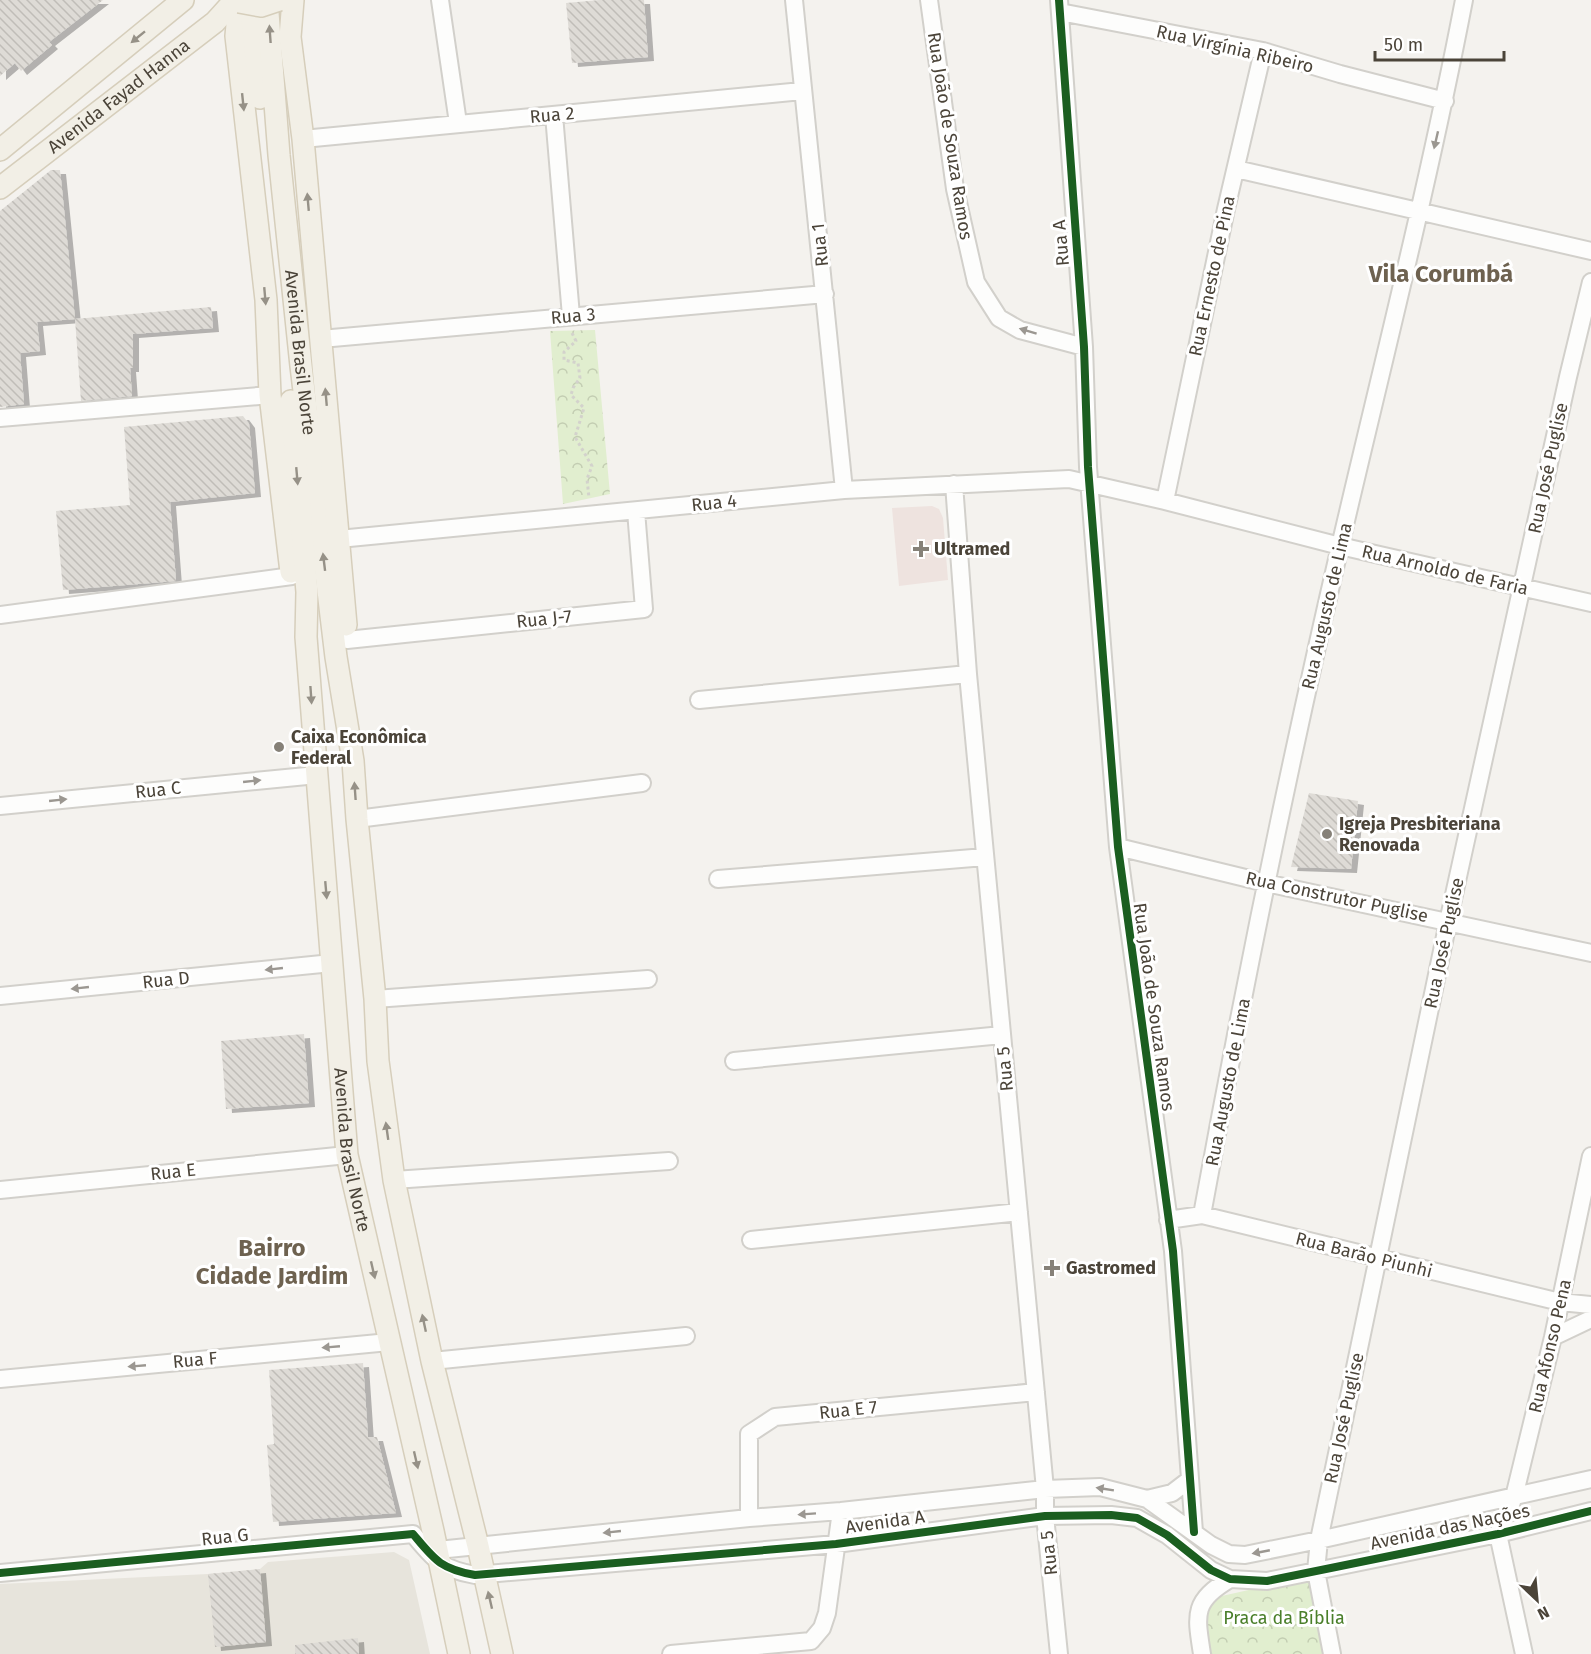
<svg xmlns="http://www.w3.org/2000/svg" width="1591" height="1654" viewBox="0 0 1591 1654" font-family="'Fira Sans',sans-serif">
<defs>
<pattern id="park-crowns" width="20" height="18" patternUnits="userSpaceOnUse" patternTransform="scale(1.5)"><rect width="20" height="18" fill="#e1eecf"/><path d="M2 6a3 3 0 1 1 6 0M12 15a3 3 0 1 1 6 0" fill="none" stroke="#c3cdb2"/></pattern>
<pattern id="building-back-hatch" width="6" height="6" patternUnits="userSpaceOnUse" patternTransform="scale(1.5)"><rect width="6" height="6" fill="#dedbd6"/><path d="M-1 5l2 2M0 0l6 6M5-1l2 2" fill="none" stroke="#c0bdb8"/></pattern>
<filter id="shadow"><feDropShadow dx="6" dy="4" stdDeviation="0" flood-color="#0004"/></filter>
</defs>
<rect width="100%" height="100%" fill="#f4f2ee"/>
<path fill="#e7e4dc" d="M394 1552 409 1560 430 1654H0V1584L208 1574 260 1569 268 1562Z"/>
<path fill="#eee3df" d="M932 506 939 509 943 518 948 580 899 586 892 508Z"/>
<path fill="url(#park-crowns)" d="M595 330 610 494 563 504 550 331Z
M1311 1576 1330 1654H1208L1204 1600Z"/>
<path fill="url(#building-back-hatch)" filter="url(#shadow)" d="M0 0H103L49 42 52 45 21 71 15 63 0 76Z
M600 0H644L648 57 572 63 566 3Z
M51 170H60L75 319 37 322 40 351 20 353 24 404 0 407V211Z
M211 307 213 328 133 334V368H130L132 396 81 401 75 319Z
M243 416 249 424 255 493 170 502 176 581 63 590 56 511 130 505 124 427Z
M1309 793 1358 801 1351 869 1291 867Z
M304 1034 309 1103 226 1109 221 1041Z
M363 1363 368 1437H377L396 1513 273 1522 267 1445 274 1444 269 1370Z
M260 1569 266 1642 215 1647 208 1574Z
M358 1638 359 1654H295V1645Z"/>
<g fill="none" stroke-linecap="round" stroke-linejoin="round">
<defs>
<path id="minor" d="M440 0 458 123
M794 0 844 490
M929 0 955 189 976 282 999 318 1020 330 1084 347
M1059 0 1084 347 1088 467 1118 847 1173 1251 1194 1532
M1060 12 1263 51 1340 74 1445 101
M554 115 571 316
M303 139 802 91
M1236 169 1591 251
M321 339 825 294
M0 418 270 395
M954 484 968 674 1045 1489V1516L1059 1654
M1165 501 1226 209 1263 51
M339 539 844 490 1069 479 1165 501 1340 546 1591 603
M0 615 292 576
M347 640 644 609 636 511
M699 700 968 674
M0 806 317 775
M357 819 642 783
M1118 847 1266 883 1591 953
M718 879 985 857
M0 996 332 963
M375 999 648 979
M734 1061 1002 1035
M394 1180 669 1161
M0 1190 347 1155
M1202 1215C1243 990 1289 765 1341 542 1383 362 1429 182 1464 0
M1168 1220 1202 1215 1560 1302 1591 1305
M751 1240 1019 1212
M1553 1337 1591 1319
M432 1361 686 1336
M0 1379 389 1342
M1147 1499 1172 1493 1189 1480
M749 1518V1434L775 1417 1036 1392
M438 1550 749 1518 841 1511 1045 1489 1100 1487 1147 1499 1211 1545 1229 1554 1245 1555 1319 1540 1591 1479
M0 1573 413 1534C434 1559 440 1569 475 1575L836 1544 1045 1516 1111 1515 1137 1518 1167 1535 1211 1570 1230 1579 1267 1581 1498 1534 1591 1511
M671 1654 811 1641 822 1628 827 1613 841 1511
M1202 1654C1196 1615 1192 1601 1230 1579
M1332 1654 1316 1571 1319 1540 1448 922 1568 377 1591 282
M1524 1654 1498 1534 1514 1497 1553 1337 1591 1156"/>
<g id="major">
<path d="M234 0 239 2 236 36 266 300 270 395 291 572"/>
<path d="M250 0 260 98"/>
<path id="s1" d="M267 0 279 155 301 366 336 657 353 761 357 819 375 999 378 1061 394 1180 432 1361 478 1546 502 1654"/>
<path d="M293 0 290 37 303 139 346 625"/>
<path d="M0 150 183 0"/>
<path id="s2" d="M0 188 215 22 235 0"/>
<path id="s3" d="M291 401 307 592 306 637 347 1155 433 1531 459 1654"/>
</g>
</defs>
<use href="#minor" stroke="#d2d0cb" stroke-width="20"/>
<use href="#major" stroke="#d6cebb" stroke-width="24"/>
<path stroke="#d3d2cc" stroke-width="3" stroke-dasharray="3 3" stroke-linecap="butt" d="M572 333 576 341 564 352V360L578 363 580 378 573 388 571 395 584 408 575 437 592 466 587 479 589 498"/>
<use href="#minor" stroke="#fdfdfc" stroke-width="16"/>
<use href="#major" stroke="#f2efe6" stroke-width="21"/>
<defs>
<path id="major-bridge" d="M239 2 261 6 279 0"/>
</defs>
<use href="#major-bridge" stroke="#d6cebb" stroke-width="24" stroke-linecap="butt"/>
<use href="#major-bridge" stroke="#f2efe6" stroke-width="21"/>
<defs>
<path id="cycleway" d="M1059 0 1084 347 1088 467 1118 847 1173 1251 1194 1532
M0 1573 413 1534C434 1559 440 1569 475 1575L836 1544 1045 1516 1111 1515 1137 1518 1167 1535 1211 1570 1230 1579 1267 1581 1498 1534 1591 1511"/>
</defs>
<use href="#cycleway" stroke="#fff" stroke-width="11"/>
<use href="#cycleway" stroke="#1b5e20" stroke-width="8"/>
</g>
<defs><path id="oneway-solid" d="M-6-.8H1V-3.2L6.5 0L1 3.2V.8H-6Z" transform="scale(1.5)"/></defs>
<g fill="#969187">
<use href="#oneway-solid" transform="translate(270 34) rotate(-94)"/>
<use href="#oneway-solid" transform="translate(138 37) rotate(141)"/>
<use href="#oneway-solid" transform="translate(243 102) rotate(84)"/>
<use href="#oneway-solid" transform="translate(308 202) rotate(-95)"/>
<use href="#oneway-solid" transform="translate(265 296) rotate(85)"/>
<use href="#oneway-solid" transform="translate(326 397) rotate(-95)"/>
<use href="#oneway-solid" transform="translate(297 476) rotate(85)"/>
<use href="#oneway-solid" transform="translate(324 562) rotate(-97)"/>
<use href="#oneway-solid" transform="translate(311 695) rotate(86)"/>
<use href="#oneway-solid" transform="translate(355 791) rotate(-94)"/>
<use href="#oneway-solid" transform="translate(326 890) rotate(85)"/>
<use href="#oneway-solid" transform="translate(387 1131) rotate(-98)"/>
<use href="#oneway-solid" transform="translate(373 1270) rotate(77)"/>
<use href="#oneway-solid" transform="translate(424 1323) rotate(-102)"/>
<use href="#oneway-solid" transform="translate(416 1460) rotate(77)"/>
<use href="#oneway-solid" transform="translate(490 1600) rotate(-103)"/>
</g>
<g fill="#9b9791">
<use href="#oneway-solid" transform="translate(1436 140) rotate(103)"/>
<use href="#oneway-solid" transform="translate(1028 331) rotate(-163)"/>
<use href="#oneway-solid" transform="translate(252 781) rotate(-6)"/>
<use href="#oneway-solid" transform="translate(58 800) rotate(-6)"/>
<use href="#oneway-solid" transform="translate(274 969) rotate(174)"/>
<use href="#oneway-solid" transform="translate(80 988) rotate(174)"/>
<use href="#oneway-solid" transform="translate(331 1347) rotate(175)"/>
<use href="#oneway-solid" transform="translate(137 1366) rotate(175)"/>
<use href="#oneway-solid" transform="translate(1105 1489) rotate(-171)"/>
<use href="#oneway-solid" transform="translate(807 1514) rotate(176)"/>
<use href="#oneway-solid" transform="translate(612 1532) rotate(174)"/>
<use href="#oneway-solid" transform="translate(1261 1552) rotate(169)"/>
</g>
<g fill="#868178" stroke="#fff" stroke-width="2">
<path d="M918 540h6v6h6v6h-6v6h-6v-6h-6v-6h6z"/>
<circle cx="279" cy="747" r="6"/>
<circle cx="1327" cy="834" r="6"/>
<path d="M1049 1259h6v6h6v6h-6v6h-6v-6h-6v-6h6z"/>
</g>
<g text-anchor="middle" stroke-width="6" stroke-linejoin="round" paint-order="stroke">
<g font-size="18" fill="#4b4439" stroke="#fff">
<text transform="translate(1235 49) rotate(13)" y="6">Rua Virgínia Ribeiro</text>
<text dy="6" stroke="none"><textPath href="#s2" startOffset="150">Avenida Fayad Hanna</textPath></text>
<text transform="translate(552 115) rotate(-5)" y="6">Rua 2</text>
<text transform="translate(950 136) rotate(81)" y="6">Rua João de Souza Ramos</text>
<text transform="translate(1061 243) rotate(-95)" y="6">Rua A</text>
<text transform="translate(820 245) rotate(-96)" y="6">Rua 1</text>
<text transform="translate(1212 276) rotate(-78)" y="6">Rua Ernesto de Pina</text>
<text transform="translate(573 316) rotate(-5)" y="6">Rua 3</text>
<text dy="6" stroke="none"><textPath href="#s1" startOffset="354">Avenida Brasil Norte</textPath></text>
<text transform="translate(1548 468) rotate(-78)" y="6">Rua José Puglise</text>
<text transform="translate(714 503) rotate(-6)" y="6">Rua 4</text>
<text transform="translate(1445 570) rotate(13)" y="6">Rua Arnoldo de Faria</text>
<text transform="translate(1327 606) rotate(-77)" y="6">Rua Augusto de Lima</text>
<text transform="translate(544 619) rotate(-6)" y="6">Rua J-7</text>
<text transform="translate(158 790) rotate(-6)" y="6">Rua C</text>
<text transform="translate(1337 897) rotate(12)" y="6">Rua Construtor Puglise</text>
<text transform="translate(1444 943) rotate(-78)" y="6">Rua José Puglise</text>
<text transform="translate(166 980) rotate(-6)" y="6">Rua D</text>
<text transform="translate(1154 1007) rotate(82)" y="6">Rua João de Souza Ramos</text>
<text transform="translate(1005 1069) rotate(-95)" y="6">Rua 5</text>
<text transform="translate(1228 1082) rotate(-79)" y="6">Rua Augusto de Lima</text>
<text dy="6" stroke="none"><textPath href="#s3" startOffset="752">Avenida Brasil Norte</textPath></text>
<text transform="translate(173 1172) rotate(-6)" y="6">Rua E</text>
<text transform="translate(1364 1255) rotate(14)" y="6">Rua Barão Piunhi</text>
<text transform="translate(1550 1346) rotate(-77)" y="6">Rua Afonso Pena</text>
<text transform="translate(195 1360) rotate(-5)" y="6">Rua F</text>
<text transform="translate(848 1410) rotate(-6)" y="6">Rua E 7</text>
<text transform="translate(1344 1418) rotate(-78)" y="6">Rua José Puglise</text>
<text transform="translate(885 1522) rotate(-8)" y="6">Avenida A</text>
<text transform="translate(1450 1527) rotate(-12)" y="6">Avenida das Nações</text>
<text transform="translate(225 1537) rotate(-6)" y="6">Rua G</text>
<text transform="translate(1049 1553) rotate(-96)" y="6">Rua 5</text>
</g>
<g font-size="18" font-weight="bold" fill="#4b4439" stroke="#fff" text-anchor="start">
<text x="934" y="555">Ultramed</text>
<text x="291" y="743">Caixa Econômica<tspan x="291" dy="21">Federal</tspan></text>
<text x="1339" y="830">Igreja Presbiteriana<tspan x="1339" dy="21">Renovada</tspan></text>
<text x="1066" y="1274">Gastromed</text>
</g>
<g font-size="18" fill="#4a7f2a" stroke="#fff">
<text x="1284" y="1624">Praca da Bíblia</text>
</g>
<g font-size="24" font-weight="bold" fill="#6e6250" stroke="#fff">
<text x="1441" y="282">Vila Corumbá</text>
<text x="272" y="1256">Bairro<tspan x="272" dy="28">Cidade Jardim</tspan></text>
</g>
</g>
<g transform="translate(1537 1600) rotate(154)" stroke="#ffffff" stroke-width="4.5" paint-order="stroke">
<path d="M0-4.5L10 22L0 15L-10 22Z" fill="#4b4439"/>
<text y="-9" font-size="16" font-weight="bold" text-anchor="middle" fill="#4b4439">N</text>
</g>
<path d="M1375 51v9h129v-9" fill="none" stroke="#4b4439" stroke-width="3"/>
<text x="1384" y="51" font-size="18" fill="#4b4439" stroke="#ffffff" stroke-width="4.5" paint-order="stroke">50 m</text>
</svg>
